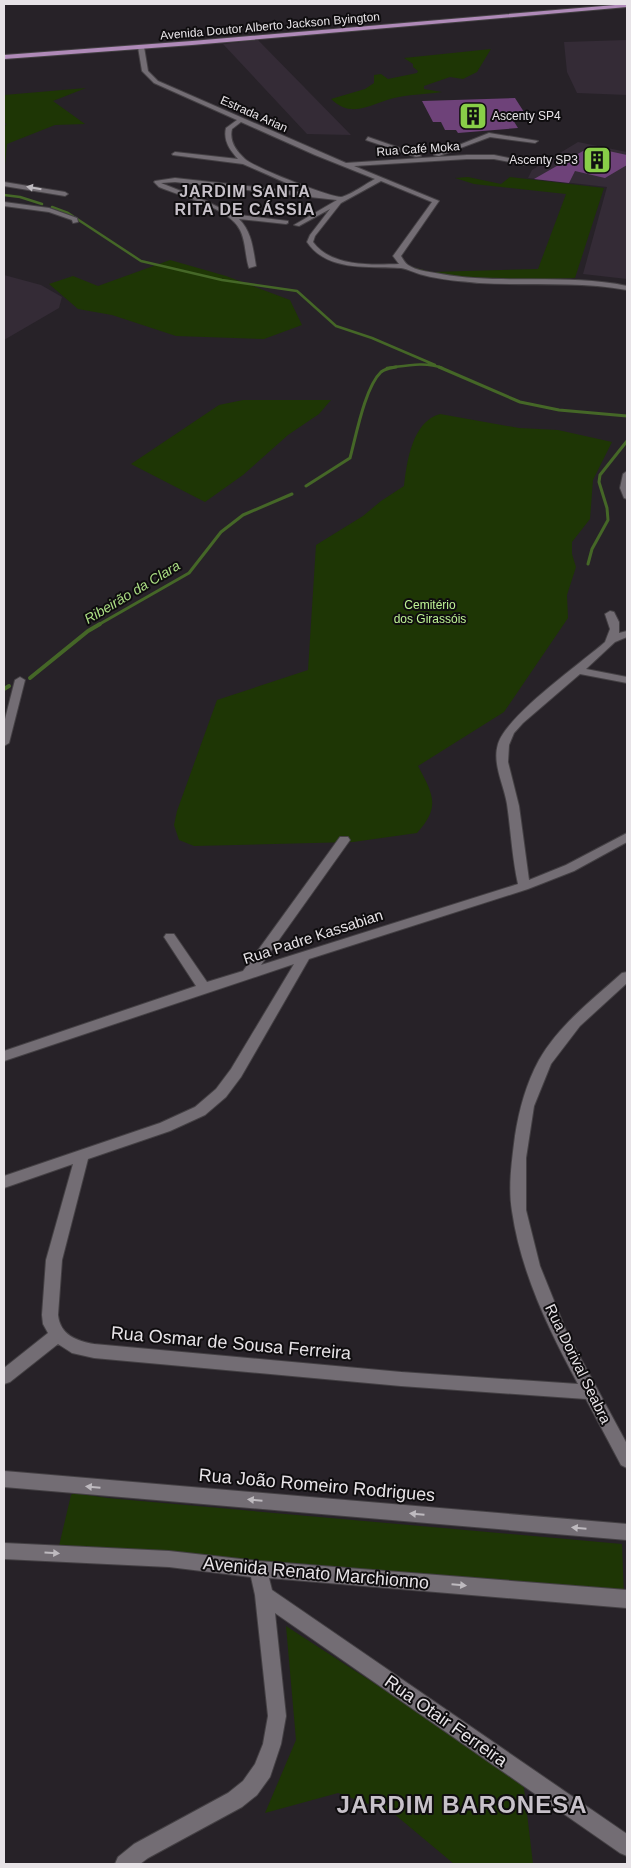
<svg xmlns="http://www.w3.org/2000/svg" width="631" height="1868" viewBox="0 0 631 1868" font-family="Helvetica,sans-serif">
<rect width="100%" height="100%" fill="#272228"/>
<path fill="#342b36" d="M627 37V95L577 93 567 72 564 42 626 40Z
M258 40 351 135 307 134 223 44Z
M578 142 627 152V279L583 274 607 187 528 178 532 170Z
M4 275 41 285 62 297 59 308 4 340Z"/>
<path fill="#1e3605" d="M491 49 477 72 463 79 450 77 424 86V89L442 92C428 94 414 94 399 97 374 101 354 121 331 99L365 89 374 83V75L381 74 388 79 417 73 418 71 413 67V64L404 58Z
M86 88 53 101 85 124 55 125 7 144 5 165H4V126L7 124 4 123V95Z
M468 177 501 184 510 177 604 188 575 278C520 280 464 283 411 268L409 266 432 272 538 269 566 194 474 184 455 178Z
M170 260 226 276 290 300 302 325 264 339 176 336 112 315 78 309 49 284 73 276 98 286Z
M243 400H331L319 414 288 435 243 475 205 502 131 464 219 405Z
M440 414 519 428 558 430 612 442 593 480 590 519 572 542V554L576 567 567 595 568 618 504 712 418 766C433 794 441 807 417 833L353 842 194 846 179 840 174 825 177 811 217 700 308 670 316 545 363 516 381 501 404 486C407 461 412 422 440 414Z
M74 1493 107 1498 622 1544 624 1597 59 1546 71 1495Z
M286 1626 523 1780 533 1864H454L393 1813 338 1793 265 1813 296 1740Z"/>
<g fill="none" stroke-linecap="round" stroke-linejoin="round">
<path stroke="#456727" stroke-width="2.5" d="M4 195 20 197 42 204
M52 207 68 213 141 261 222 280 297 291 336 326 372 338 435 365
M387 368C404 366 426 361 442 368"/>
<path stroke="#456727" stroke-width="3" d="M439 367 520 402 559 410 627 416
M306 486 350 458C356 436 365 387 381 372 386 368 390 368 396 367
M588 564 592 549 608 520 607 508 599 482 600 475 627 441
M98 625 189 573 221 532 243 515 292 494"/>
<path stroke="#456727" stroke-width="4" d="M30 678 88 631 100 624
M4 689 9 686"/>
</g>
<path fill="#6e4279" d="M515 98 524 112H515L519 120H513L518 128 458 133 456 130H445L441 122H433L422 101Z
M590 147 627 155V165L605 178 575 171 569 183 534 179Z"/>
<g fill="none" stroke-linecap="round" stroke-linejoin="round">
<defs>
<path id="minor" d="M141 45 144 47 148 71 158 81 346 163 467 155H494L528 162V164L526 165 494 159H467L354 166 439 201 401 256C403 259 405 263 408 265 417 271 430 272 441 274 502 285 566 273 627 286V290C578 281 529 286 479 283 460 281 441 280 423 275 415 273 408 269 401 268 369 266 327 272 307 242L310 235 330 209 299 226 294 225 337 200 175 182 161 183 206 201 232 214 288 221V223L286 224 239 219C252 232 253 249 256 266L249 268C245 256 246 242 240 230 230 208 180 196 159 187L154 182 155 181 175 178 309 193 243 164 173 155 172 154 175 152 238 159C230 150 223 141 226 128L237 120 154 83 142 71 138 47ZM241 122 315 155 375 179C367 183 349 196 341 197 329 197 253 167 245 159 236 151 229 141 232 129ZM381 181 432 202 393 256 399 264C372 265 331 267 313 242L315 236 341 203Z
M489 133 538 141 535 143 490 137 439 156 434 155Z
M368 137 420 155 421 156 416 157 366 140Z
M4 182 65 192 68 194 65 196 4 186Z
M4 202 49 208 77 218 78 222 73 223 72 220 49 212 4 206Z
M627 471V499L624 498 620 488 623 474Z
M610 611 614 612 619 622V633L627 631V637L615 642 586 669 627 677V683L580 674 523 723 514 733 509 745 508 762 519 806 529 880 566 865 627 833V842L574 871 528 889 309 959 241 1077 226 1097 205 1115 170 1131 88 1159 62 1260 58 1315C60 1335 77 1341 94 1344L401 1372 578 1384C549 1330 521 1273 512 1211 508 1187 512 1160 515 1136 519 1110 526 1084 539 1060 559 1025 593 999 622 973L627 972V983L580 1026 551 1064 534 1106 526 1158V1210L540 1266 567 1333 627 1444V1468L621 1465 586 1399 401 1386 94 1358 72 1353 58 1344 10 1382 4 1384V1368L48 1333 43 1324 42 1315 46 1260 73 1164 4 1188V1176L160 1123 195 1107 216 1089 231 1069 294 964 4 1061V1051L196 986 164 937 166 934H174L207 982 243 971 340 837H348L350 840 261 965 518 884C512 857 511 831 507 804 504 785 492 764 498 744 507 715 580 664 605 642L610 629 605 614Z
M20 677 25 680 9 743 4 746V723L15 680Z
M4 1471 627 1524V1540L4 1487Z
M4 1543 169 1551 258 1561 627 1590V1608L269 1578 272 1590 627 1834V1856L620 1853 275 1613 286 1716 281 1744 270 1777 257 1795 242 1807 148 1858 140 1864H115L118 1857 134 1844 228 1793 243 1781 255 1764 263 1744 268 1716 255 1595 251 1577 169 1567 4 1559Z"/>
<path id="major" d="M627 4V7L192 45 4 59V55L192 41Z"/>
</defs>
<use href="#minor" stroke="#444044" stroke-width="2"/>
<use href="#major" stroke="#444044" stroke-width="2"/>
<use href="#minor" fill="#736d74" fill-rule="evenodd"/>
<use href="#major" fill="#af8ab8" fill-rule="evenodd"/>
</g>
<defs><path id="oneway-solid" d="M-6-.8H1V-3.2L6.5 0L1 3.2V.8H-6Z" transform="scale(1.25)"/></defs>
<g fill="#bebabf">
<use href="#oneway-solid" transform="translate(34 188) rotate(-170)"/>
<use href="#oneway-solid" transform="translate(93 1487) rotate(-175)"/>
<use href="#oneway-solid" transform="translate(255 1500) rotate(-175)"/>
<use href="#oneway-solid" transform="translate(417 1514) rotate(-175)"/>
<use href="#oneway-solid" transform="translate(579 1528) rotate(-175)"/>
<use href="#oneway-solid" transform="translate(52 1553) rotate(3)"/>
<use href="#oneway-solid" transform="translate(459 1585) rotate(5)"/>
</g>
<defs>
<symbol id="building-square" viewBox="-11 -11 22 22"><rect x="-9" y="-9" width="18" height="18" rx="4" fill="#89ce48" stroke="#0f0d0f"/><path d="M-4-6H4V6H1V3H-1V6H-4ZM-2.5-4.3h1.7v1.8h-1.7ZM.8-4.3h1.7v1.8H.8ZM-2.5-1h1.7V.8h-1.7ZM.8-1h1.7V.8H.8Z" fill="#111"/></symbol>
</defs>
<g fill-rule="evenodd">
<use href="#building-square" x="457" y="100" width="32" height="32"/>
<use href="#building-square" x="581" y="144" width="32" height="32"/>
</g>
<g text-anchor="middle" stroke-width="4" stroke-linejoin="round" paint-order="stroke">
<g font-size="12" fill="#e7e3e7" stroke="#0f0d0f">
<text transform="translate(270 26) rotate(-5)" y="4">Avenida Doutor Alberto Jackson Byington</text>
<text transform="translate(254 114) rotate(24)" y="4">Estrada Arian</text>
<text transform="translate(418 149) rotate(-4)" y="4">Rua Café Moka</text>
</g>
<g font-size="12" fill="#e7e3e7" stroke="#0f0d0f" text-anchor="start">
<text x="492" y="120">Ascenty SP4</text>
<text x="578" y="164" text-anchor="end">Ascenty SP3</text>
</g>
<g font-size="12" fill="#bef296" stroke="#0f0d0f">
<text x="430" y="609">Cemitério<tspan x="430" dy="14">dos Girassóis</tspan></text>
</g>
<g font-size="14" font-style="italic" fill="#acdf84" stroke="#0f0d0f">
<text transform="translate(132 592) rotate(-31)" y="5">Ribeirão da Clara</text>
</g>
<g font-size="15" fill="#e7e3e7" stroke="#0f0d0f">
<text transform="translate(313 937) rotate(-18)" y="5">Rua Padre Kassabian</text>
<text transform="translate(578 1364) rotate(64)" y="5">Rua Dorival Seabra</text>
</g>
<g font-size="16" font-weight="bold" letter-spacing="1" fill="#c7c1c9" stroke="#0f0d0f">
<text x="245" y="197">JARDIM SANTA<tspan x="245" dy="18">RITA DE CÁSSIA</tspan></text>
</g>
<g font-size="18" fill="#e7e3e7" stroke="#0f0d0f">
<text transform="translate(231 1343) rotate(5)" y="6">Rua Osmar de Sousa Ferreira</text>
<text transform="translate(317 1485) rotate(5)" y="6">Rua João Romeiro Rodrigues</text>
<text transform="translate(316 1573) rotate(5)" y="6">Avenida Renato Marchionno</text>
<text transform="translate(446 1721) rotate(35)" y="6">Rua Otair Ferreira</text>
</g>
<g font-size="24" font-weight="bold" letter-spacing="1" fill="#c7c1c9" stroke="#0f0d0f">
<text x="462" y="1813">JARDIM BARONESA</text>
</g>
</g>
<rect width="631" height="1868" fill="none" stroke="#e7e3e7" stroke-width="10"/>
</svg>
